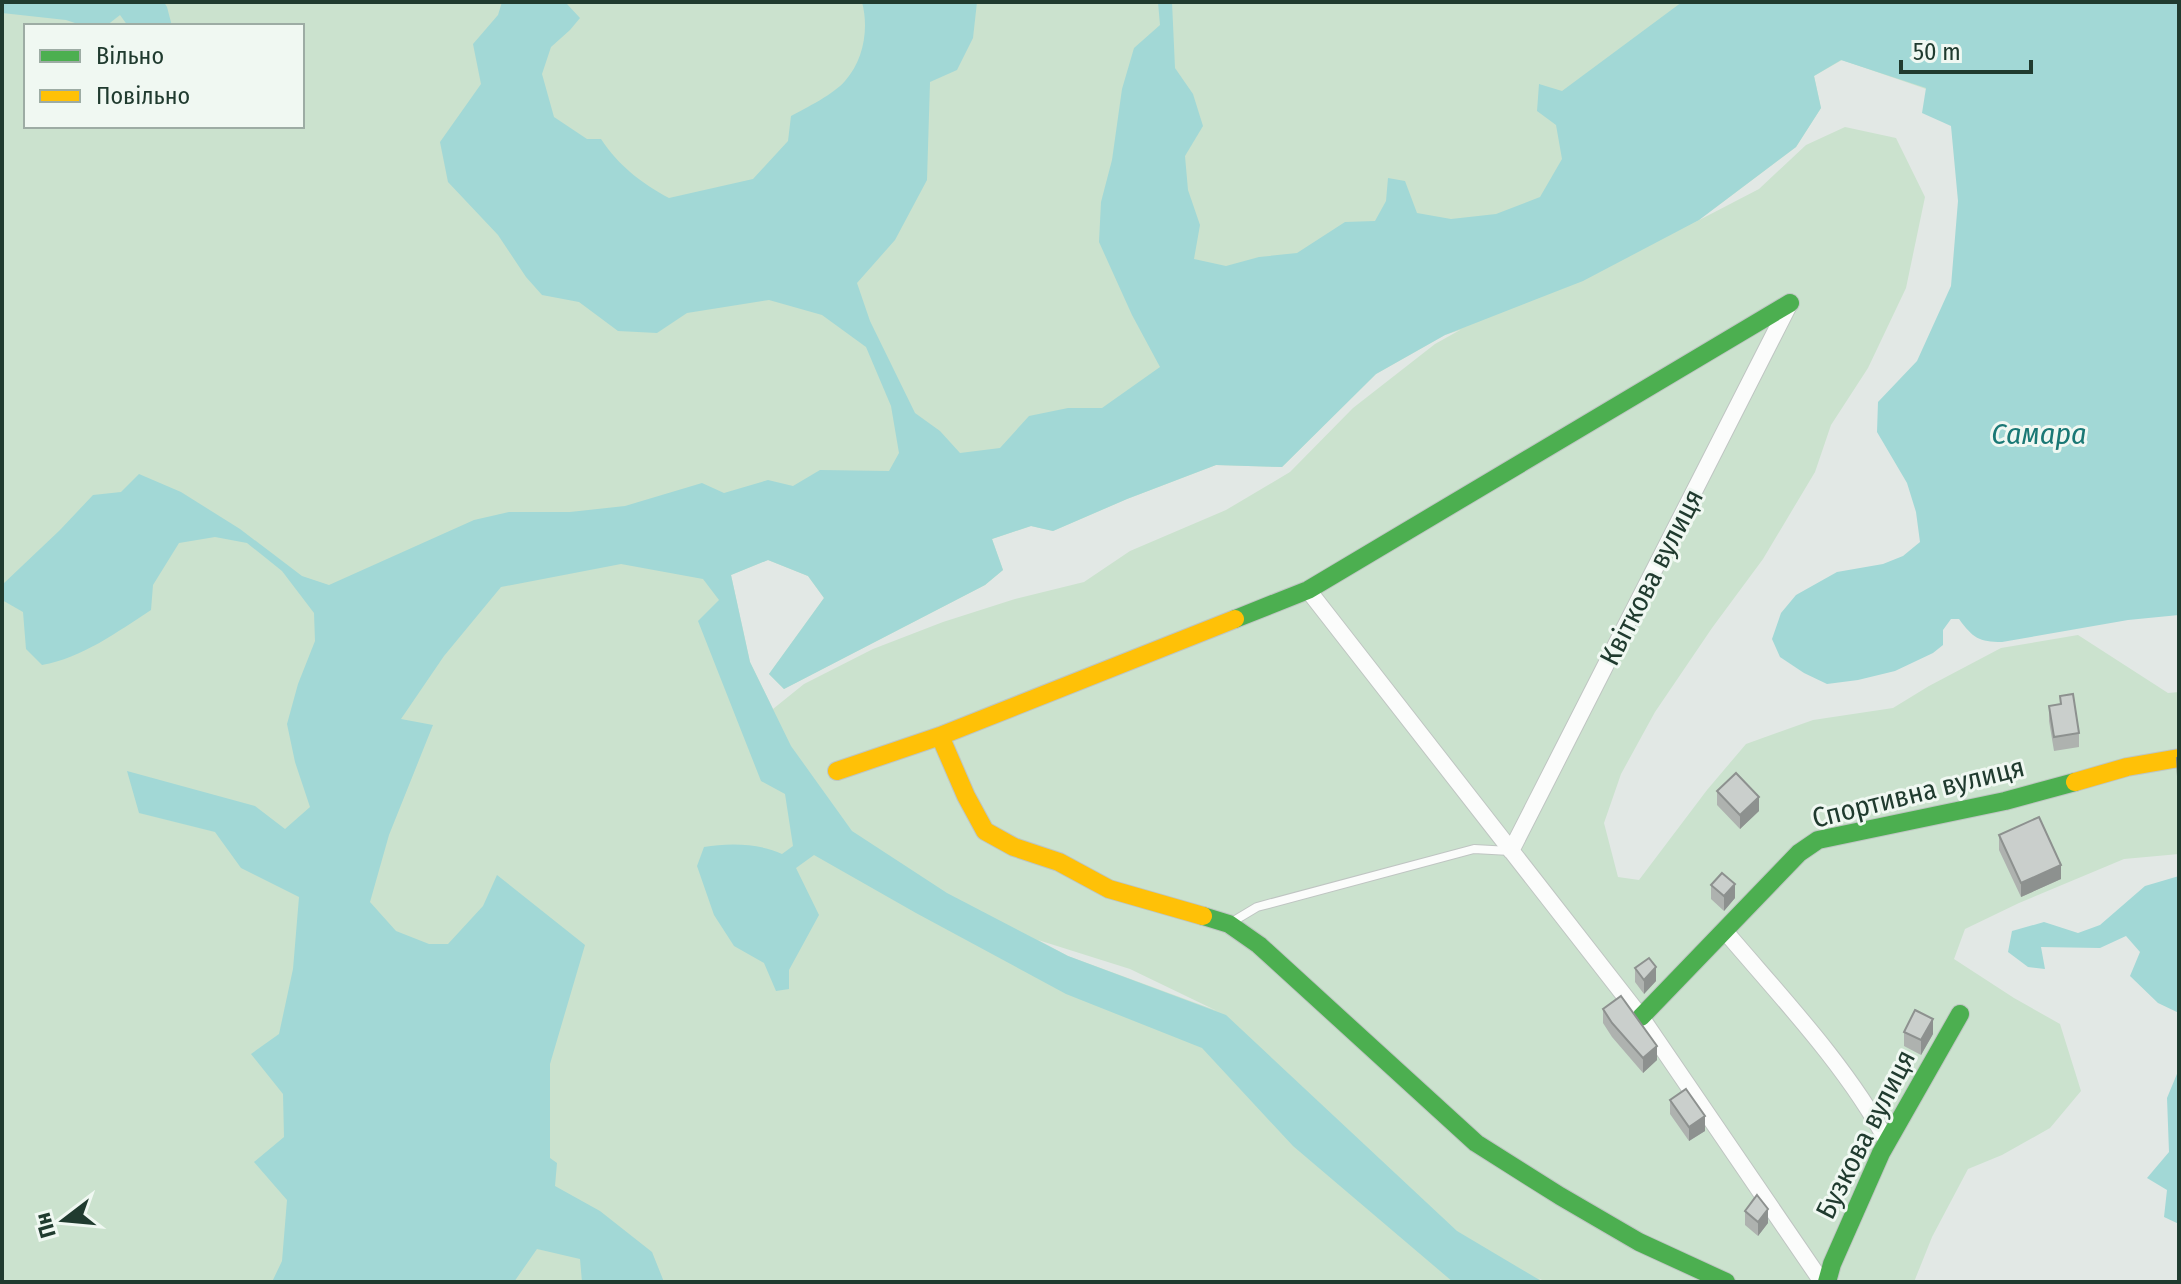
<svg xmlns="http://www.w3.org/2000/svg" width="2181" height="1284" viewBox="0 0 2181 1284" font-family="'Fira Sans Condensed',sans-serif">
<rect width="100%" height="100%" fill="#e2e8e5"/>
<path fill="#cbe2ce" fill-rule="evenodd" d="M2 2H2179L1926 89 1842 60 1814 76 1821 108 1796 147 1699 220 1680 230 1759 189 1806 145 1845 127 1896 138 1925 197 1906 288 1868 368 1831 425 1815 472 1763 559 1712 628 1655 712 1621 774 1604 823 1618 877 1639 880 1707 790 1746 744 1813 720 1893 708 1929 686 2001 648 2078 635 2168 693 2179 692V854L2124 859 2019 903 1965 929 1954 959 2014 998 2060 1024 2081 1091 2050 1128 2002 1155 1968 1169 1932 1237 1914 1282H1546L1538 1278 1543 1282H2ZM26 26H302V126H26ZM1460 330 1435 344 1353 408 1290 472 1226 510 1130 551 1084 582 1015 599 943 622 873 649 804 684 773 709 750 662 731 575 768 560 808 576 824 598 769 674 784 689 985 585 1003 570 992 539 1031 526 1053 531 1127 499 1216 465 1282 467 1376 374 1445 335ZM1038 940 1130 969 1215 1010 1068 956Z"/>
<path fill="#a2d8d6" d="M2 2H164L167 7 172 26H128L120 15 106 26H84L66 20 2 13Z
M502 2 567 4 580 18 570 30 551 47 542 74 554 117 587 139H601C619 166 641 183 669 198L753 179 788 141 791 116C806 108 834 94 845 81 864 60 869 28 862 2H977L973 38 957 70 930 82 927 180 895 240 857 283 870 321 915 413 940 431 960 453 1000 448 1029 416 1068 408H1102L1160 367 1132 315 1099 242 1101 202 1112 160 1122 89 1134 48 1160 25 1158 2H1172L1175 68 1193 94 1203 126 1185 156 1188 190 1200 225 1194 259 1226 266 1259 257 1297 253 1345 222 1375 221 1386 201 1388 178 1405 181 1417 213 1451 219 1496 214 1540 197 1562 159 1556 125 1537 111 1539 84 1562 91 1682 2H2179V615L2128 620 2002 642C1979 642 1973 638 1959 619H1951L1943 630V645L1933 653 1895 671 1858 680 1827 684 1804 673 1780 657 1772 639 1781 613 1796 595 1837 572 1883 564 1903 556 1920 542 1916 512 1907 483 1877 432 1878 402 1917 361 1951 286 1958 201 1951 126 1922 113 1926 88 1841 60 1814 76 1821 108 1796 147 1699 220 1583 281 1445 335 1376 374 1282 467 1216 465 1127 499 1053 531 1031 526 992 539 1003 570 985 585 784 689 769 674 824 598 808 576 768 560 731 575 750 662 791 746 852 831 947 893 1068 956 1226 1015 1457 1231 1543 1282H1453L1293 1146 1202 1048 1066 994 916 913 814 855 796 868 819 915 789 970V989L776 991 764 963 734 946 714 915 697 866 704 847C728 843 759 843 782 854L793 846 785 794 761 781 698 621 719 600 703 579 621 564 501 587 444 656 401 719 433 725 389 835 370 902 396 931 429 944H448L483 906 497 875 585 945 550 1064V1158L557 1163 555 1186 600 1211 652 1252 664 1282H582L580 1259 537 1249 514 1282H272L282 1261 287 1200 254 1162 284 1137 283 1094 251 1054 279 1034 293 969 299 897 241 868 215 832 139 813 127 771 255 806 285 829 310 807 295 762 287 724 298 684 315 641 314 613 282 571 247 543 215 537 179 543 153 585 151 610C117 632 82 658 42 665L26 649 23 612 2 600V585L60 530 93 495 121 492 139 474 181 492 240 529 302 576 329 585 474 520 509 512H570L625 506 702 483 724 493 768 480 793 486 820 470 889 471 899 453 891 406 866 347 822 315 769 300 687 313 657 333 618 331 579 302 542 295 526 277 498 235 448 182 440 142 481 84 473 44 498 15Z
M2179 876V1013L2158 1003 2130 976 2140 952 2126 936 2100 948 2041 947 2045 969 2028 967 2008 952 2012 931 2044 922 2078 933 2100 925 2145 886Z
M2179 1069V1224L2164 1217 2167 1190 2147 1178 2169 1152 2167 1098Z"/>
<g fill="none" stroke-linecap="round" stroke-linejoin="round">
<defs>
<path id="lane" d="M1232 922 1257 907 1474 849 1510 851"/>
<path id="street" d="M1308 590 1641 1017 1822 1282
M1511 851 1790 303
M1724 930C1780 996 1846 1065 1887 1141"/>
<path id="fast" d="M1235 619 1308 590 1790 303
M1203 916 1229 924 1259 945 1476 1143 1560 1196 1639 1242 1726 1282
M1641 1017 1799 853 1818 840 2005 801 2075 782
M1827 1282 1832 1264 1881 1153 1960 1014"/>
<path id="slow" d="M940 736 966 796 985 831 1014 847 1059 862 1109 889 1203 916
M837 771 940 736 1235 619
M2075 782 2127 767 2179 758"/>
</defs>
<use href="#lane" stroke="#bfc5c2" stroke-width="10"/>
<use href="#street" stroke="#bfc5c2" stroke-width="18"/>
<use href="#fast" stroke="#bec6c2" stroke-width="20"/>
<use href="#slow" stroke="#bec6c2" stroke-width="20"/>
<use href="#lane" stroke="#fbfcfb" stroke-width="8"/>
<use href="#street" stroke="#fbfcfb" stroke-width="16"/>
<use href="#fast" stroke="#4caf50" stroke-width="18"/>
<use href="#slow" stroke="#ffc107" stroke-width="18"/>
</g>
<path fill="#aeb2af" d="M2060 696 2079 733V747L2054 751 2049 721V706L2060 705Z
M1717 791 1759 811 1740 829 1717 805Z
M1999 835 2061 879 2021 897 1999 850Z
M1711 885 1735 898 1724 911 1711 899Z
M1635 968 1656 981 1644 994 1635 982Z
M1603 1009 1657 1060 1643 1073 1612 1037 1603 1023Z
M1904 1032 1933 1034 1921 1055 1904 1046Z
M1670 1100 1705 1131 1689 1141 1670 1114Z
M1745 1211 1768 1223 1758 1236 1745 1225Z"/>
<path fill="#8d918f" d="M1759 797V811L1740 829V815Z
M2061 865V879L2021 897V883Z
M1735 884V898L1724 911V896Z
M1656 967V981L1644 994V980Z
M1933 1019V1034L1921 1055V1040Z
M1657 1046V1060L1643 1073V1058Z
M1705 1116V1131L1689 1141V1127Z
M1768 1209V1223L1758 1236V1222Z"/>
<path fill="#cacfcc" stroke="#8d918f" stroke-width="2" d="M2073 694 2079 733 2054 737 2049 706 2061 704 2060 696Z
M2177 758H2179V776H2178Z
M1736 773 1759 797 1740 815 1717 791Z
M2039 817 2061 865 2021 883 1999 835Z
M1722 873 1735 884 1724 896 1711 885Z
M1649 958 1656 967 1644 980 1635 968Z
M1621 996 1657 1046 1643 1058 1612 1023 1603 1009Z
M1915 1010 1933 1019 1921 1040 1904 1032Z
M1686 1089 1705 1116 1689 1127 1670 1100Z
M1757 1195 1768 1209 1758 1222 1745 1211Z"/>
<g text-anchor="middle" stroke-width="6" stroke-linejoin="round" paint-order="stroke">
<g font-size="28" fill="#203b2f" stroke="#f0f8f2">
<text transform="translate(1651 577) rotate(-63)" y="10">Квіткова вулиця</text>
<text transform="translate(1918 792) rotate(-14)" y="10">Спортивна вулиця</text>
<text transform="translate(1865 1134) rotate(-63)" y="10">Бузкова вулиця</text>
</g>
<g font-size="30" font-style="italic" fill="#1a7875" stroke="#f0f8f2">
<text x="2039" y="444">Самара</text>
</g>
</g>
<rect width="2181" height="1284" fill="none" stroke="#203b2f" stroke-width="8"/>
<rect x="24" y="24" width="280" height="104" fill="#f0f8f2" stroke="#9daca4" stroke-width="2"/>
<rect x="40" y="50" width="40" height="12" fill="#4caf50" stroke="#9daca4" stroke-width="2"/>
<text x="96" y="64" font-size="24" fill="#203b2f">Вільно</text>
<rect x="40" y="90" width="40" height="12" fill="#ffc107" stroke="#9daca4" stroke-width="2"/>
<text x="96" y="104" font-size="24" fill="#203b2f">Повільно</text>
<g transform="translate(64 1220) rotate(254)" stroke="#f0f8f2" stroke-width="6" paint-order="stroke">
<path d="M0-6L14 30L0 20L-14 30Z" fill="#203b2f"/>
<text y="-12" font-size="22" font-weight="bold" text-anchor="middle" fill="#203b2f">Пн</text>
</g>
<path d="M1901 60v12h130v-12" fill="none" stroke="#203b2f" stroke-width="4"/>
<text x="1913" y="60" font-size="24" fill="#203b2f" stroke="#f0f8f2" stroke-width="6" paint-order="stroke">50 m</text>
</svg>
